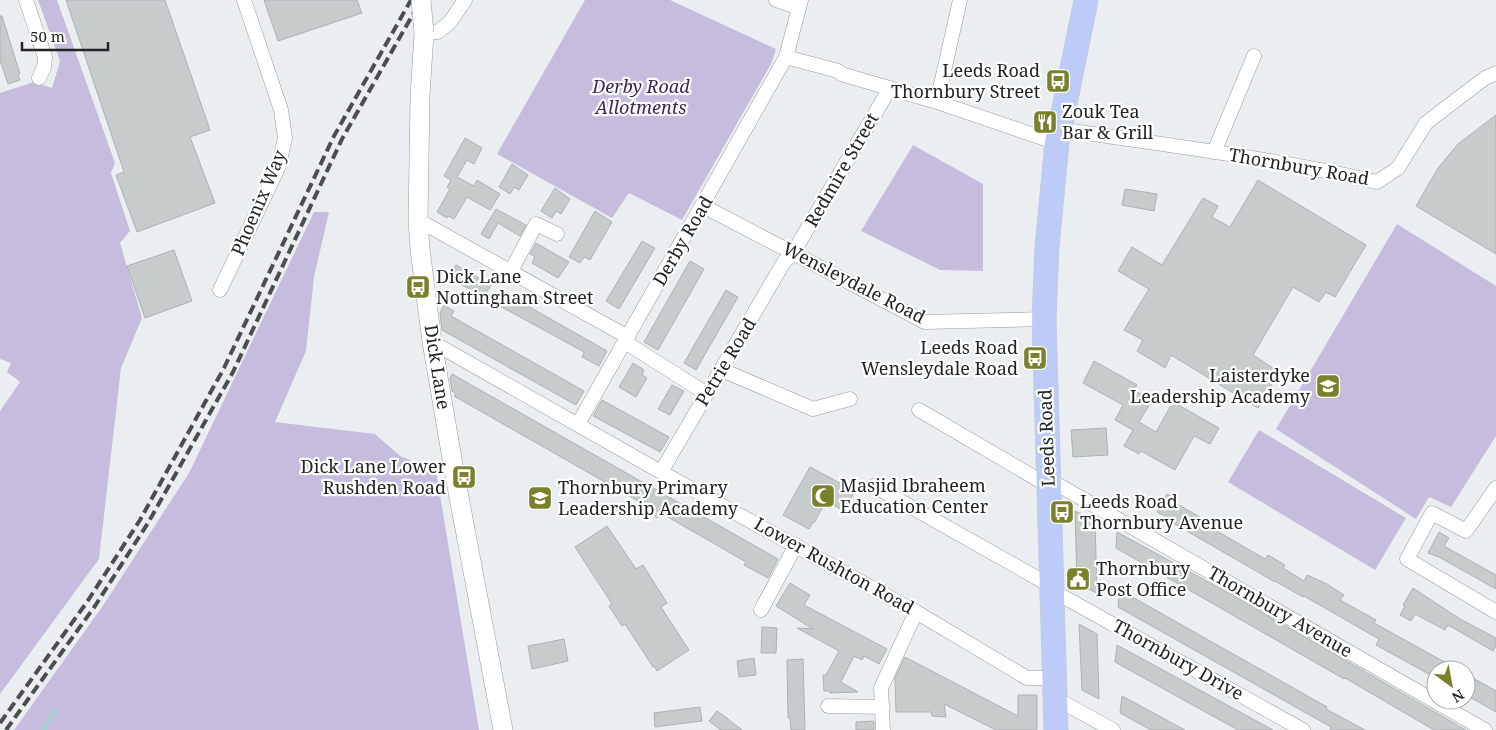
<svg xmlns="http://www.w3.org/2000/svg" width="1496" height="730" viewBox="0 0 1496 730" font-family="'Noto Serif',serif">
<rect width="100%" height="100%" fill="#ebeef1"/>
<path fill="#c6bdde" d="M38 0H57L115 163 111 173 130 231 120 243 142 318 121 368 99 559 0 694V411L20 382 7 372 11 363 0 359V93L34 82 52 88 60 61Z
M585 0H670L776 49 771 64 682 220 629 193 612 218 497 154Z
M913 145 983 184V271L940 270 861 231Z
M314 212H329L314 277 306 351 275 422 375 434 400 456 436 471 479 730H14L102 607 189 473Z
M1397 224 1496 286V436L1451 507 1429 497 1416 519 1276 429Z
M1259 430 1406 518 1375 570 1228 482Z"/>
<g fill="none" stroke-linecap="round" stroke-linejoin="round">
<path stroke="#a3d1ce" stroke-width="4" d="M44 730 54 710"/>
</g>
<path fill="#c6cbcc" stroke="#adb1b3" d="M66 0H165L210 130 190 137 215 203 137 232 116 175 124 172Z
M264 0H357L362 13 278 41Z
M0 16H2L20 74 18 75 20 80 8 84 0 60Z
M1496 115V254L1416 206 1438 168 1458 144Z
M465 138 482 148 474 164 467 160 457 177 474 186 477 180 500 194 490 210 467 197 454 219 448 216 447 218 437 212 450 189 447 187 451 180 444 176Z
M512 164 528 175 519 190 514 187 510 194 499 187Z
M1258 180 1366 245 1335 297 1326 292 1319 302 1293 287 1253 355 1279 372 1258 408 1171 355 1165 368 1137 351 1143 340 1124 330 1149 289 1118 271 1132 247 1162 265 1203 198 1218 206 1212 217 1230 227Z
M555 188 570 199 561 214 556 211 552 218 541 211Z
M1125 189 1157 194 1154 211 1122 205Z
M496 209 526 225 520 236 498 223 489 239 481 234Z
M595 211 612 222 590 260 584 257 580 263 569 257Z
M642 241 655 248 619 309 606 301Z
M536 243 569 262 558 278 532 263 535 257 530 254Z
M174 250 192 301 145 318 127 266Z
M690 261 704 269 658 350 644 342Z
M456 265 491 285 484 297 449 278Z
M726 290 738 297 696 370 684 363Z
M505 293 607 351 599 366 582 357 584 352 498 305Z
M444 305 454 311 451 316 584 391 576 405 442 330 440 313Z
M1094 361 1137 385 1134 390 1152 400 1139 422 1156 432 1173 402 1219 428 1210 444 1194 436 1175 470 1141 451 1139 454 1124 446 1133 430 1115 420 1123 405 1083 383Z
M633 363 644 370 642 375 647 378 636 397 619 387Z
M452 374 778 559 768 578 744 565 746 562 661 513 658 518 650 513 638 506 640 502 454 396 456 394 452 391 450 378Z
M672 385 684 391 670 415 658 409Z
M602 400 669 437 660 452 593 416Z
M1106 428 1108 455 1073 457 1071 430Z
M810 467 855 491 844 511 826 501 814 523 813 522 809 529 783 515Z
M1167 494 1177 499 1175 503 1200 517 1198 520 1265 559 1268 555 1285 565 1283 568 1304 581 1307 575 1327 584 1344 595 1340 600 1376 620 1374 623 1459 670H1436V678L1376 645 1379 639 1304 596 1303 597 1275 581V582L1173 523 1174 521 1157 512Z
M1075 511 1095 521 1097 593 1077 584Z
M607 526 636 569 643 565 667 603 661 607 689 650 657 671 654 666 653 667 625 624 622 626 609 606 612 604 575 547Z
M1117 532 1234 596 1466 730H1434L1345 678 1344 679 1116 548Z
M1439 532 1449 538 1444 546 1496 575V589L1439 557 1428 553Z
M790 583 810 595 804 605 887 649 879 664 864 656 862 660 854 656 841 682 858 692 830 693V691H824L823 675H826L839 651 797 628 813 629 776 606Z
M1413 588 1460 619 1496 638V646L1493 651 1448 625 1445 630 1415 614 1411 621 1400 615 1405 606 1403 605Z
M1120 590 1327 707 1326 709 1365 730H1330L1331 727 1118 607Z
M1079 624 1097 634 1099 699 1082 690Z
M762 627 777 628 776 653H761Z
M564 639 568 661 532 669 528 646Z
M1117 645 1273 730H1238L1115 662Z
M905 657 1018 716V695H1037V730H996L944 704 946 717 932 716 931 712H896L895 678Z
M754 658 756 675 739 677 737 661Z
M803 659 805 730H791L790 718H788L787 660Z
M1466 674 1496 691V712L1466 695Z
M1122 696 1185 730H1151L1120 713Z
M700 707 702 721 655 727 654 713Z
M717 711 728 719 742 730H721L709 721Z
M874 721V730H856V722Z"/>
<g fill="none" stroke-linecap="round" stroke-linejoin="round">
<defs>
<path id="street" d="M26 0 45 57 44 67 39 78
M776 0 799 8
M424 33 438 32 450 22 465 0
M786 57 838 71 841 74 937 102 1057 143
M937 102 960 0
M1059 129C1165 145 1272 158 1377 182L1398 168 1426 123 1485 78 1496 73
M1214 152 1254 56
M703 206 925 322 1044 319
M418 220 628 337
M511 271 536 224 557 234
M220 290 279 166 285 138 281 110 244 0
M432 342 661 472 916 612 1027 678H1054
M625 342 707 394
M722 370 813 409 850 399
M919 410 1049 486
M578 424 786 57 801 0
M661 472 784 262 793 253 890 88
M1048 479 1485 730
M874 486 1053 587
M1496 488 1466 531 1432 513 1407 559 1496 612
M1053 591 1303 730
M761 610 796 545
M1055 698 1113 730
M828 706 883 707
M883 730 881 688 916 612"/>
<path id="secondary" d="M424 33 420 96 418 220 420 249 432 342 455 476 503 730"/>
<path id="highway" d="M1056 730 1044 319 1047 247 1057 143 1086 0"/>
</defs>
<use href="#street" stroke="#969a9c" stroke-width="15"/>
<use href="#secondary" stroke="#969a9c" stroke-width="20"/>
<use href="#highway" stroke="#cacaca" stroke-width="25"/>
<use href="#street" stroke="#fff" stroke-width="14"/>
<use href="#secondary" stroke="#fff" stroke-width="19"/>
<use href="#highway" stroke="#bdcbf9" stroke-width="24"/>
<path stroke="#4b4d4e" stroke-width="4" stroke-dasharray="10 5" stroke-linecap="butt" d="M0 723 87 602 140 520 224 368 334 136 411 0
M6 730 95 606 148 523 233 372 342 139 421 0"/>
<defs>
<path id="secondary-bridge" d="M421 0 424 33"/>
</defs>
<use href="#secondary-bridge" stroke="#969a9c" stroke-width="20" stroke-linecap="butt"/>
<use href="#secondary-bridge" stroke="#fff" stroke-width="19"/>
</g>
<defs>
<symbol id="bus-square" viewBox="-11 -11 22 22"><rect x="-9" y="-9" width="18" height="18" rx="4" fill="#7b802b" stroke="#fff"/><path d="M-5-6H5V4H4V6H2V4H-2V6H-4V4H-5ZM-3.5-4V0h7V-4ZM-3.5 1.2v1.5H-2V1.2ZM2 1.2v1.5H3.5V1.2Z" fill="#fff"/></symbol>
<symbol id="restaurant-square" viewBox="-11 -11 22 22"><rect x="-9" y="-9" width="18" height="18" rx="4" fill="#7b802b" stroke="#fff"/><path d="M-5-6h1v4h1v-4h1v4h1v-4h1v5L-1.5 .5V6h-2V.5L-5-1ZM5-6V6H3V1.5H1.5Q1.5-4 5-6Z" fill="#fff"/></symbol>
<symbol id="school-square" viewBox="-11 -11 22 22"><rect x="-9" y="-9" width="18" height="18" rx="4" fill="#7b802b" stroke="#fff"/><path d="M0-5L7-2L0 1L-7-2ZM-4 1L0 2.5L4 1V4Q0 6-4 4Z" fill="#fff"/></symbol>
<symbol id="mosque-square" viewBox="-11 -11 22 22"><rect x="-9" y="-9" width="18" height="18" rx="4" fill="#7b802b" stroke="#fff"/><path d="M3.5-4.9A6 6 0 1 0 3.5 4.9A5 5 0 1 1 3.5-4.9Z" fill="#fff"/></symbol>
<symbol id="civic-square" viewBox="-11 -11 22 22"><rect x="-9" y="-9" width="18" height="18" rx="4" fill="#7b802b" stroke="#fff"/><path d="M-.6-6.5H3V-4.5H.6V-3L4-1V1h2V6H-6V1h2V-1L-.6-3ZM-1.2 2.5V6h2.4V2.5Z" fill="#fff"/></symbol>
</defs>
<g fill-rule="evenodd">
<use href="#bus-square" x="1044" y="67" width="28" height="28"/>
<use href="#restaurant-square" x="1031" y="108" width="28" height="28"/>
<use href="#bus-square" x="404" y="273" width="28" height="28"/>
<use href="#bus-square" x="1021" y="344" width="28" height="28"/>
<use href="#school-square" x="1314" y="372" width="28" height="28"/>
<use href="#bus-square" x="450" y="463" width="28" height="28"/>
<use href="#mosque-square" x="809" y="482" width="28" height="28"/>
<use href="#school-square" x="526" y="484" width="28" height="28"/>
<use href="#bus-square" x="1048" y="498" width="28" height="28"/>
<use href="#civic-square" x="1064" y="565" width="28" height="28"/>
</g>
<g text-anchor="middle" stroke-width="4.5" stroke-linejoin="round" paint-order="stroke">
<g font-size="18" fill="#222324" stroke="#fff" text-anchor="start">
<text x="1040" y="77" text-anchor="end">Leeds Road<tspan x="1040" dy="21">Thornbury Street</tspan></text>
<text x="1062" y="118">Zouk Tea<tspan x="1062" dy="21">Bar &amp; Grill</tspan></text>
<text x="436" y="283">Dick Lane<tspan x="436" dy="21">Nottingham Street</tspan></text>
<text x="1018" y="354" text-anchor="end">Leeds Road<tspan x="1018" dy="21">Wensleydale Road</tspan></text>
<text x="1310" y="382" text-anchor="end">Laisterdyke<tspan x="1310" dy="21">Leadership Academy</tspan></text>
<text x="446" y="473" text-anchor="end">Dick Lane Lower<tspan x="446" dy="21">Rushden Road</tspan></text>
<text x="840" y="492">Masjid Ibraheem<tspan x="840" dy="21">Education Center</tspan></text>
<text x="558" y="494">Thornbury Primary<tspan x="558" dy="21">Leadership Academy</tspan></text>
<text x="1080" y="508">Leeds Road<tspan x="1080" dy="21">Thornbury Avenue</tspan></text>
<text x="1096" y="575">Thornbury<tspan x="1096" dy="21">Post Office</tspan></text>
</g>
<g font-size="18" font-style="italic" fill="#392956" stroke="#fff">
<text x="641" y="93">Derby Road<tspan x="641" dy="21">Allotments</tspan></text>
</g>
<g font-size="18" fill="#222324" stroke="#fff">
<text transform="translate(1299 167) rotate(10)" y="6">Thornbury Road</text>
<text transform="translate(842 170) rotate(-60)" y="6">Redmire Street</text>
<text transform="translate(259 203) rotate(-67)" y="6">Phoenix Way</text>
<text transform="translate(683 241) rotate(-60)" y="6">Derby Road</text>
<text transform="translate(854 283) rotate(27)" y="6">Wensleydale Road</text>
<text transform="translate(726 362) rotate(-59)" y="6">Petrie Road</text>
<text transform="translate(437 367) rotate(81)" y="6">Dick Lane</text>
<text transform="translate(1047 438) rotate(-92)" y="6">Leeds Road</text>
<text transform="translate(834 566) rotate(29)" y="6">Lower Rushton Road</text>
<text transform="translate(1280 612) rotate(30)" y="6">Thornbury Avenue</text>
<text transform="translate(1178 660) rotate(29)" y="6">Thornbury Drive</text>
</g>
</g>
<g transform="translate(1451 685) rotate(148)"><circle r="24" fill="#ffffff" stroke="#a7a7a7"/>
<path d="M0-4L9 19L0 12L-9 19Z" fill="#7b802b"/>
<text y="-8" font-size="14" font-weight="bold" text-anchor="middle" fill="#222324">N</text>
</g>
<path d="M22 42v8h86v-8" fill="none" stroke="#222324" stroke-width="2.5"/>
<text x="30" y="42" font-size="15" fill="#222324" stroke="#ffffff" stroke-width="4" paint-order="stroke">50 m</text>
</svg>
